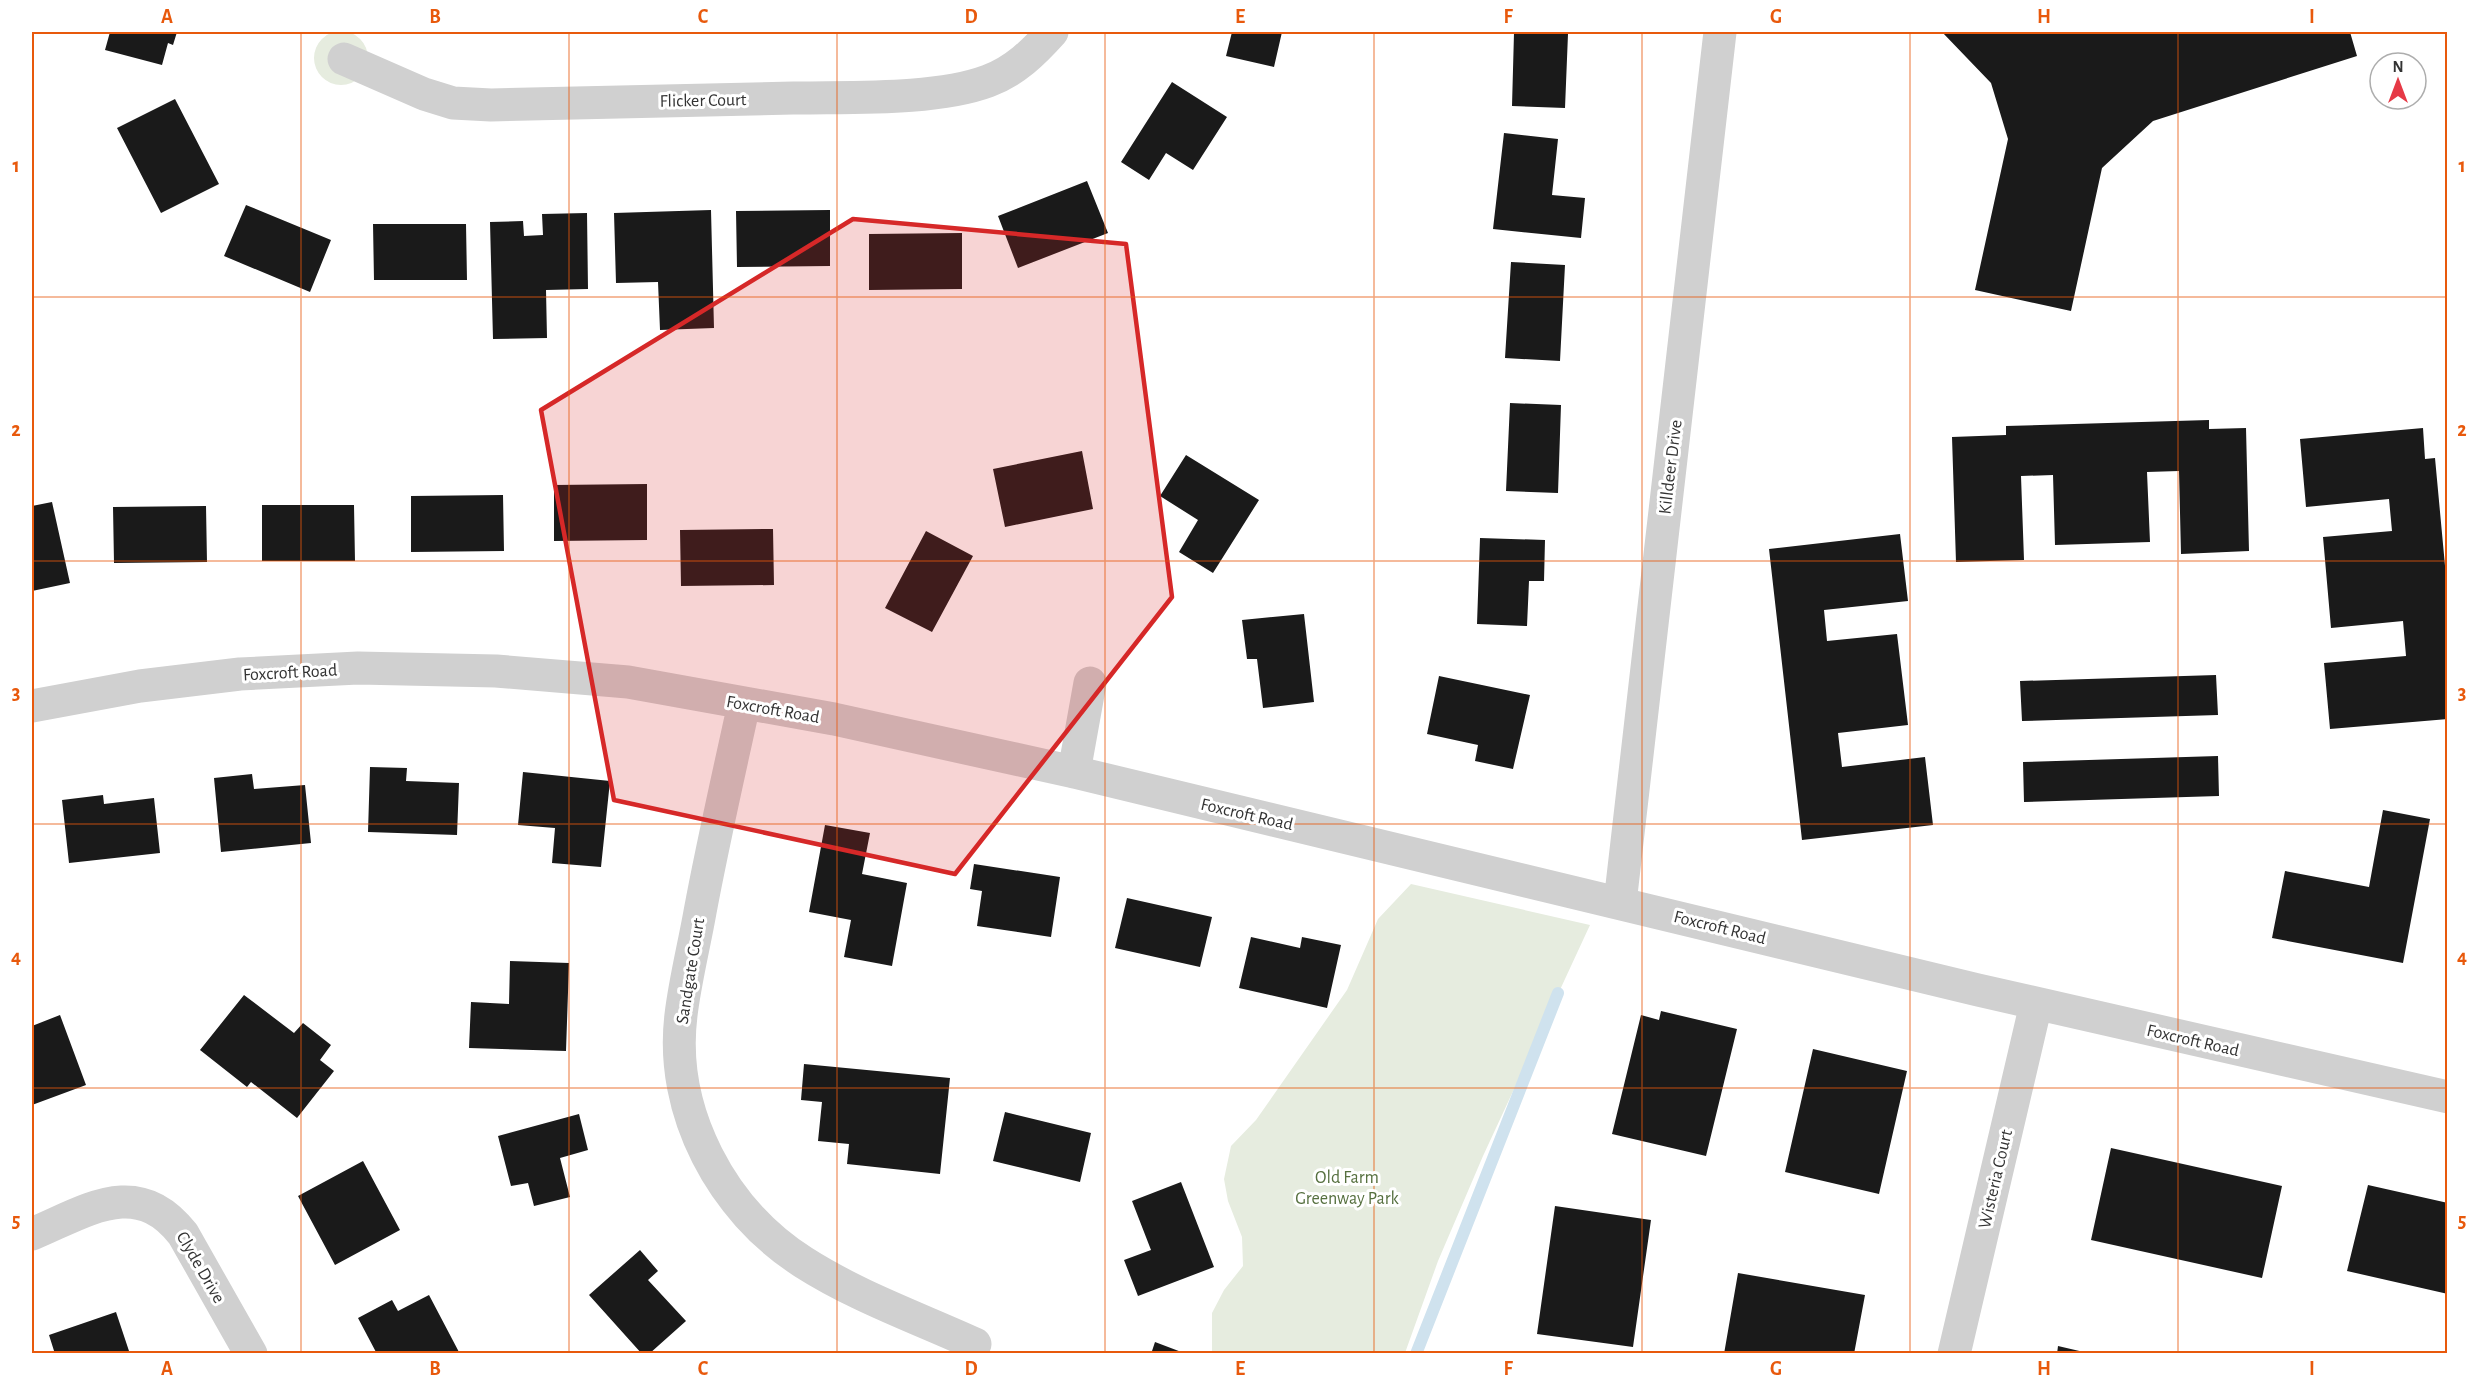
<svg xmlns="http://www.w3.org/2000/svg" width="2479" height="1385" viewBox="0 0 2479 1385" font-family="'Alegreya Sans',sans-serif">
<rect width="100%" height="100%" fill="#fff"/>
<path fill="#e6ecdf" d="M314 58a27 27 0 1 1 54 0a27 27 0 1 1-54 0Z
M1411 884 1590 925 1483 1156 1438 1261 1405 1353H1212V1313L1224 1290 1243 1266 1242 1237 1228 1201 1224 1179 1231 1146 1256 1120 1347 990 1378 919Z"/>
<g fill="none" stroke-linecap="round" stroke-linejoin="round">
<path stroke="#cfe2ee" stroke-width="12" d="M1416 1354 1558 993"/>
</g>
<path fill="#1a1a1a" d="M110 32H177L173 45 168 43 162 65 105 50Z
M1232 32H1282L1274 67 1226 56Z
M1942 32H2350L2357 56 2153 121 2102 168 2071 311 1975 290 2008 139 1991 83Z
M1514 33 1568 34 1565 108 1512 106Z
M1172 82 1227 117 1193 170 1166 153 1149 180 1121 162Z
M175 99 219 184 161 213 117 128Z
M1504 133 1558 139 1552 195 1585 198 1581 238 1493 229Z
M1087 181 1108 233 1018 268 998 216Z
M246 205 331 240 310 292 224 256Z
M711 210 714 328 660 330 658 282 616 283 614 213Z
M830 210V266L737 267 736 211Z
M587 213 588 289 546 290 547 338 493 339 490 222 523 221 524 236 543 235 542 214Z
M373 224H466L467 280H374Z
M962 233V289L869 290V234Z
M1511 262 1565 265 1560 361 1505 358Z
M1510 403 1561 405 1558 493 1506 491Z
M2209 420V429L2246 428 2249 551 2181 554 2179 471 2147 472 2150 542 2055 545 2053 475 2021 476 2024 560 1956 562 1952 437 2006 435V426Z
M2423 428 2425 459 2435 458 2448 598V719L2330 729 2324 663 2406 656 2403 621 2331 628 2323 537 2392 531 2389 499 2306 507 2300 439Z
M1082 451 1093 509 1005 527 993 469Z
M1186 455 1259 500 1213 573 1179 552 1198 520 1160 496Z
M647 484V540L554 541V485Z
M503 495 504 551 411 552V496Z
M52 502 70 583 32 591V506Z
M262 505H354L355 561H262Z
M206 506 207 562 114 563 113 507Z
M773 529 774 585 681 586 680 530Z
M926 531 973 556 932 632 885 608Z
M1900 534 1908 601 1824 610 1827 641 1897 634 1908 725 1838 733 1842 767 1925 757 1933 825 1802 840 1769 549Z
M1480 538 1545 540 1544 581H1529L1527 626 1477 624Z
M1304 614 1314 702 1263 708 1257 659H1247L1242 620Z
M2216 675 2218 715 2022 721 2020 681Z
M1439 676 1530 695 1513 769 1475 761 1478 745 1427 734Z
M2218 756 2219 796 2024 802 2023 762Z
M370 767 407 768 406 781 459 783 457 835 368 832Z
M523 772 610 781 601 867 552 863 555 828 518 825Z
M252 774 254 789 305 785 311 843 221 852 214 778Z
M103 795 104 804 154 798 160 853 69 863 62 800Z
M2383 810 2430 819 2403 963 2272 938 2285 871 2369 887Z
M825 825 870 833 862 874 907 883 892 966 844 957 851 920 809 912Z
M974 864 1060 877 1051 937 977 926 982 891 970 889Z
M1127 898 1212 917 1200 967 1115 948Z
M1251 937 1300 948 1302 937 1341 945 1327 1008 1239 988Z
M510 961 569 963 566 1051 469 1048 471 1002 509 1004Z
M244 995 294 1033 303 1023 331 1045 320 1060 334 1071 297 1118 251 1082 247 1087 200 1050Z
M1661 1011 1737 1029 1706 1156 1612 1134 1641 1015 1659 1020Z
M60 1015 86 1085 32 1105V1026Z
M1813 1049 1907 1071 1879 1194 1785 1172Z
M804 1064 950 1078 940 1174 847 1164 849 1144 818 1141 822 1102 801 1100Z
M1005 1112 1091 1133 1080 1182 993 1161Z
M579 1114 588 1150 560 1158 570 1197 534 1206 528 1183 511 1186 498 1136Z
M2111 1148 2282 1186 2262 1278 2091 1240Z
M363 1161 400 1230 335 1265 298 1196Z
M1181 1182 1214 1267 1138 1296 1124 1260 1151 1250 1132 1201Z
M2368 1185 2448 1203V1294L2347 1271Z
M1555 1206 1651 1220 1633 1347 1537 1334Z
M640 1250 658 1271 648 1280 686 1321 649 1354H642L589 1295Z
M1738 1273 1865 1295 1854 1354H1724Z
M429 1295 460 1354H377L358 1318 392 1300 398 1311Z
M116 1312 130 1354H55L49 1335Z
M1155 1342 1184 1353V1354H1151Z
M2058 1346 2088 1353 2087 1354H2057Z"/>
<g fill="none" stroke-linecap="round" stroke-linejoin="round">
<path stroke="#d0d0d0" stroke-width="33" d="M344 59 424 94 453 103 491 105C593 103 696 100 799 98 855 97 937 100 988 81 1015 71 1034 52 1052 32
M744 704C729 773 713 842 700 912 694 946 685 981 681 1015 669 1112 722 1210 803 1262 856 1296 918 1318 975 1344
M32 706 140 686 240 674 358 668 496 671 628 682 834 719 1074 772 1978 990 2448 1097
M1074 772 1090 683
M1620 903 1720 32
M32 1234C87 1211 137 1175 183 1234L251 1354
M1954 1354 2036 1004"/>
</g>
<path fill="#d62828" fill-opacity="0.2" stroke="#d62828" stroke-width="4.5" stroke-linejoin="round" d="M853 219 1126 244 1172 597 955 874 614 800 541 410Z"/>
<path fill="none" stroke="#e8590c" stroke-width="1.5" stroke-opacity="0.55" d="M301 32V1354M569 32V1354M837 32V1354M1105 32V1354M1374 32V1354M1642 32V1354M1910 32V1354M2178 32V1354M32 297H2448M32 561H2448M32 824H2448M32 1088H2448"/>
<g text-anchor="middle" stroke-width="6" stroke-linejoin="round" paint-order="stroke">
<g font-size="18" fill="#333" stroke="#fff">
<text transform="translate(703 100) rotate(-1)" y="6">Flicker Court</text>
<text transform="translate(1670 467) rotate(-83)" y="6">Killdeer Drive</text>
<text transform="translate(290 672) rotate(-3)" y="6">Foxcroft Road</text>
<text transform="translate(773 709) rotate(10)" y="6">Foxcroft Road</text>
<text transform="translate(1247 814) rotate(13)" y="6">Foxcroft Road</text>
<text transform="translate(1720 927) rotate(14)" y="6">Foxcroft Road</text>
<text transform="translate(690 971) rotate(-81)" y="6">Sandgate Court</text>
<text transform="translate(2193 1040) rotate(13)" y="6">Foxcroft Road</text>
<text transform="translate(1995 1179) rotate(-77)" y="6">Wisteria Court</text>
<text transform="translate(201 1267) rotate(60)" y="6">Clyde Drive</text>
</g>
<g font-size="18" fill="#56703f" stroke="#fff">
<text x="1347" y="1183">Old Farm<tspan x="1347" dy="21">Greenway Park</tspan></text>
</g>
</g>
<rect width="2479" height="1385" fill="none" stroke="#ffffff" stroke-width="66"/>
<g transform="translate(2398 81)"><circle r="28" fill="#ffffff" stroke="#adadad" stroke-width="1.5"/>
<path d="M0-4.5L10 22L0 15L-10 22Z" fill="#e63946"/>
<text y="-9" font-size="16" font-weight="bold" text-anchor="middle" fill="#333333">N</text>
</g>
<rect x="33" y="33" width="2413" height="1319" fill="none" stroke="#e8590c" stroke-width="2"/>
<g font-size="20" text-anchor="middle" font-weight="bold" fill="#e8590c">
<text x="167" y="23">A</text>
<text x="435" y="23">B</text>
<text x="703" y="23">C</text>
<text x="971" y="23">D</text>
<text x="1240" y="23">E</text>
<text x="1508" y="23">F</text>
<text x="1776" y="23">G</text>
<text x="2044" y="23">H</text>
<text x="2312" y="23">I</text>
<text x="16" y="172">1</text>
<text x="2462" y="172">1</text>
<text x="16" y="436">2</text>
<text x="2462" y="436">2</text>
<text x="16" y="699">3</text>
<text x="2462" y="699">3</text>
<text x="16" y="963">4</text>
<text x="2462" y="963">4</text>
<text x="16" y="1227">5</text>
<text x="2462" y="1227">5</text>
<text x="167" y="1375">A</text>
<text x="435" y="1375">B</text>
<text x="703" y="1375">C</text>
<text x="971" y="1375">D</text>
<text x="1240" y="1375">E</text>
<text x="1508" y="1375">F</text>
<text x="1776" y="1375">G</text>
<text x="2044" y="1375">H</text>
<text x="2312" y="1375">I</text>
</g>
</svg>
